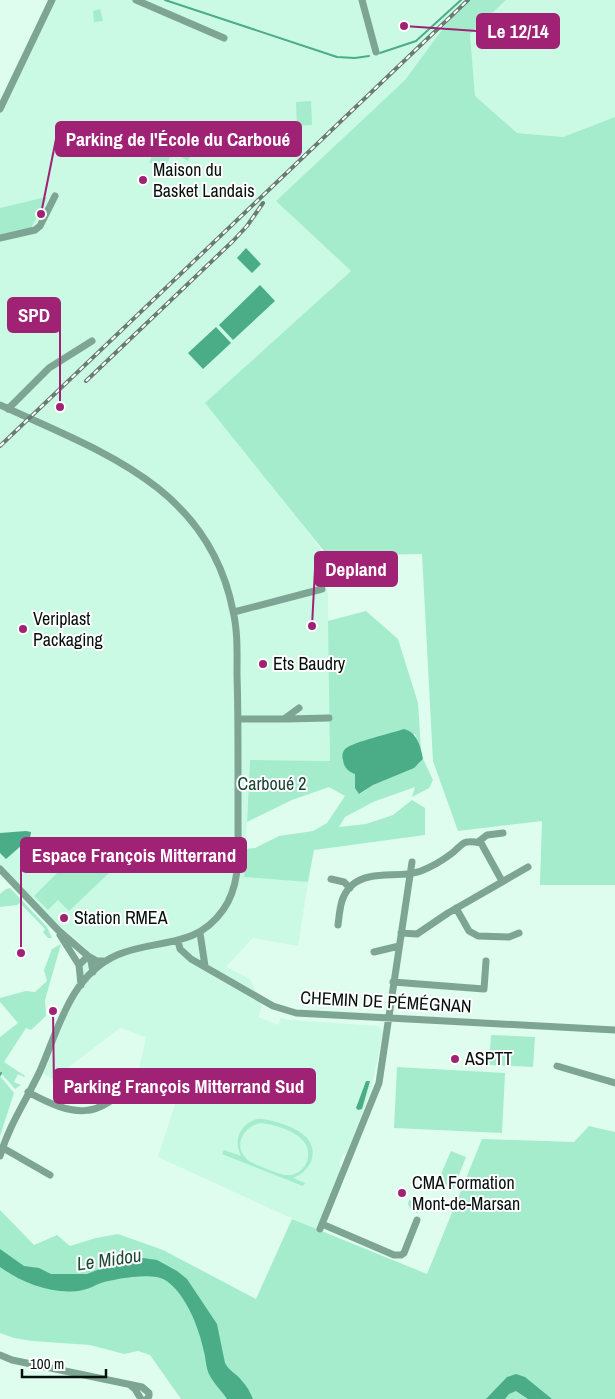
<svg xmlns="http://www.w3.org/2000/svg" width="615" height="1399" viewBox="0 0 615 1399" font-family="'Archivo Narrow',sans-serif">
<rect width="100%" height="100%" fill="#defdee"/>
<path fill="#caf9e4" d="M44 0H464L405 80 276 201 351 271 243 369 207 404 293 511 321 550 328 596 330 761 250 760 244 876 308 882 298 946 253 938 226 967 250 979 262 1007 258 1017 278 1025 281 1018 289 1020 378 1026 383 1032 372 1085 365 1106 347 1153 343 1154 340 1161 339 1164 341 1168 317 1230 158 1157 176 1101 136 1083 146 1037 120 1028 53 1079 44 1074 87 949 0 873V101L50 2Z
M506 0H615V117L563 137 517 133 475 96 470 34Z"/>
<path fill="#a5eccd" fill-rule="evenodd" d="M464 0H506L470 34 475 96 517 133 563 137 615 117V885H540L542 821 458 831 433 761 422 554 328 556 205 403 351 271 276 201 405 80Z
M100 9 103 21 94 22 93 11Z
M311 101 312 125 297 126 296 102Z
M187 128 201 136 188 161 173 153Z
M162 136 177 144 164 169 149 162Z
M46 197 47 198 31 228 0 235V208Z
M366 611 398 639 418 703 421 750 415 734 346 748C340 758 344 770 355 774L360 794 373 785 419 764 423 759 433 780 429 788 412 797 415 787 373 802 345 817 339 827 366 824 393 815 412 800 425 808V835L314 850 308 882 244 877 245 849 255 848 279 836 313 831 327 823 345 796 329 787 292 800 247 822 250 760 330 761 328 621Z
M100 863 110 872 69 911 58 900 48 910 34 896 62 868 81 873Z
M10 888 47 927 52 938H48L43 932 45 929 20 903 17 905 0 907V894L6 889Z
M61 944 45 1000 46 1016 31 1030 26 1028 4 1062 25 1076 24 1077 18 1074 14 1082 21 1085 15 1089 0 1072V1037L18 1023 0 1002V998L26 991 35 992 47 981 44 970 52 949Z
M491 1035 535 1037 533 1067 489 1065Z
M397 1067 505 1073 502 1133 394 1128Z
M0 1076 14 1093 0 1136Z
M257 1119C270 1118 299 1128 307 1138 320 1154 309 1172 293 1178L305 1183 303 1186 222 1154 224 1150 241 1156C233 1140 240 1124 257 1119ZM260 1123C274 1124 297 1131 305 1143 314 1157 303 1177 286 1175 277 1174 256 1165 249 1161 232 1148 242 1127 260 1123Z
M589 1126 615 1132V1399H181L150 1355 138 1351 124 1354 90 1345 32 1341 14 1338 0 1333V1210L34 1245 57 1235 70 1246 96 1238 118 1234 163 1250 256 1299 292 1219 427 1274 482 1139 574 1142Z
M451 1151 466 1157 454 1188 438 1181Z
M421 1199 423 1204 420 1211 417 1213 410 1208 408 1204 409 1200 414 1202Z"/>
<path fill="#4aad88" d="M246 248 261 264 252 273 237 258Z
M260 285 275 301 233 340 219 325Z
M216 327 231 343 203 369 188 353Z
M404 729C417 732 421 747 423 759L414 768 373 785 359 794 355 788V774C349 772 344 768 343 760 342 756 342 753 345 749 352 742 393 733 404 729Z
M26 831 31 832 30 838 6 859 0 853V833Z
M366 1081H370L362 1109 358 1110 356 1108Z
M0 1249 24 1266 39 1268 51 1274H87L120 1261 143 1258 157 1260 177 1271 187 1279 217 1324 225 1363C229 1371 237 1374 242 1381 247 1386 250 1392 253 1399H227C222 1391 213 1383 209 1374 206 1368 206 1359 204 1352 200 1333 192 1311 181 1296 178 1291 170 1283 165 1280 151 1272 115 1279 101 1283 95 1285 89 1289 83 1290 55 1296 22 1283 0 1267Z
M516 1374 525 1377 552 1399H528L516 1391 509 1394 505 1399H486L507 1377Z"/>
<g fill="none" stroke-linecap="round" stroke-linejoin="round">
<path stroke="#4aad88" stroke-width="2" d="M165 0 337 57 355 58 369 56
M380 53 416 41 461 0
M0 1075 1 1073"/>
<path stroke="#7ea593" stroke-width="7" d="M136 0 224 38
M362 0 376 52
M0 109 52 0
M0 238 35 230 40 226 55 196
M0 405C102 452 209 487 233 611 238 632 237 654 237 675 238 705 238 735 238 764 238 784 238 804 238 824 238 853 241 885 223 910 195 950 156 938 117 955 70 976 59 1028 40 1071 26 1101 10 1123 0 1156
M8 409 49 368 92 341
M234 612 322 589
M238 719H284L299 708
M285 719 329 718
M478 842 487 835 503 833
M0 869 58 930 88 956 91 961 93 972
M331 879 344 882 350 888
M456 908 469 931 478 936 509 937 519 933
M338 925C340 910 340 897 351 886 369 869 400 879 421 871 431 867 443 860 451 854 464 844 461 839 481 843L502 881
M200 933 205 966
M401 933 417 934 448 913 528 867
M60 935 79 965 81 985
M178 941 180 949 191 959 273 1006 296 1013 615 1030
M374 952 399 946
M79 965 88 956 97 961H106
M393 982 484 989 486 961
M557 1066 615 1083
M28 1092C72 1116 99 1122 133 1079
M3 1148 50 1175
M322 1224 394 1255H401L404 1253 417 1220
M320 1229 379 1083 412 862
M0 1355 12 1360 142 1387 149 1393V1396L147 1399
M130 1385 135 1389 141 1399"/>
<defs>
<path id="rail" d="M86 381 233 241 247 226 263 203
M0 446 468 0"/>
</defs>
<use href="#rail" stroke="#677c72" stroke-width="4"/>
<use href="#rail" stroke="#fff" stroke-width="2" stroke-dasharray="5.5" stroke-linecap="butt"/>
</g>
<g fill="#a02275" stroke="#fff" stroke-width="2">
<circle cx="143" cy="180" r="5"/>
<circle cx="23" cy="629" r="5"/>
<circle cx="263" cy="664" r="5"/>
<circle cx="64" cy="918" r="5"/>
<circle cx="455" cy="1059" r="5"/>
<circle cx="402" cy="1193" r="5"/>
</g>
<g text-anchor="middle" stroke-width="4" stroke-linejoin="round" paint-order="stroke">
<g font-size="18" fill="#04100b" stroke="#fff" text-anchor="start">
<text x="153" y="176">Maison du<tspan x="153" dy="21">Basket Landais</tspan></text>
<text x="33" y="625">Veriplast<tspan x="33" dy="21">Packaging</tspan></text>
<text x="273" y="670">Ets Baudry</text>
<text x="74" y="924">Station RMEA</text>
<text x="465" y="1065">ASPTT</text>
<text x="412" y="1189">CMA Formation<tspan x="412" dy="21">Mont-de-Marsan</tspan></text>
</g>
<g font-size="18" fill="#1a4535" stroke="#fff">
<text x="272" y="790">Carboué 2</text>
</g>
<g font-size="18" fill="#04100b" stroke="#fff">
<text transform="translate(386 1002) rotate(3)" y="6">CHEMIN DE PÉMÉGNAN</text>
</g>
<g font-size="19" font-style="italic" fill="#1f4a39" stroke="#fff">
<text transform="translate(109 1259) rotate(-8)" y="7">Le Midou</text>
</g>
</g>
<path fill="none" stroke="#a02275" stroke-width="2" d="M404 26L477 31M41 214L56 139M60 407L60 315M312 626L315 569M21 953L21 855M53 1011L54 1086"/>
<g fill="#a02275" stroke="#fff" stroke-width="2">
<circle cx="404" cy="26" r="5"/>
<circle cx="41" cy="214" r="5"/>
<circle cx="60" cy="407" r="5"/>
<circle cx="312" cy="626" r="5"/>
<circle cx="21" cy="953" r="5"/>
<circle cx="53" cy="1011" r="5"/>
</g>
<g fill="#a02275" stroke="#a02275" stroke-width="2">
<rect x="477" y="14" width="82" height="34" rx="5"/>
<rect x="56" y="122" width="245" height="34" rx="5"/>
<rect x="8" y="298" width="52" height="34" rx="5"/>
<rect x="315" y="552" width="82" height="34" rx="5"/>
<rect x="21" y="838" width="225" height="34" rx="5"/>
<rect x="54" y="1069" width="261" height="34" rx="5"/>
</g>
<g font-size="19" text-anchor="middle" font-weight="bold" fill="#fff">
<text x="518" y="38">Le 12/14</text>
<text x="178" y="146">Parking de l'École du Carboué</text>
<text x="34" y="322">SPD</text>
<text x="356" y="576">Depland</text>
<text x="134" y="862">Espace François Mitterrand</text>
<text x="184" y="1093">Parking François Mitterrand Sud</text>
</g>
<path d="M22 1369v8h84v-8" fill="none" stroke="#04100b" stroke-width="2.5"/>
<text x="30" y="1369" font-size="15" fill="#04100b" stroke="#ffffff" stroke-width="4" paint-order="stroke">100 m</text>
</svg>
